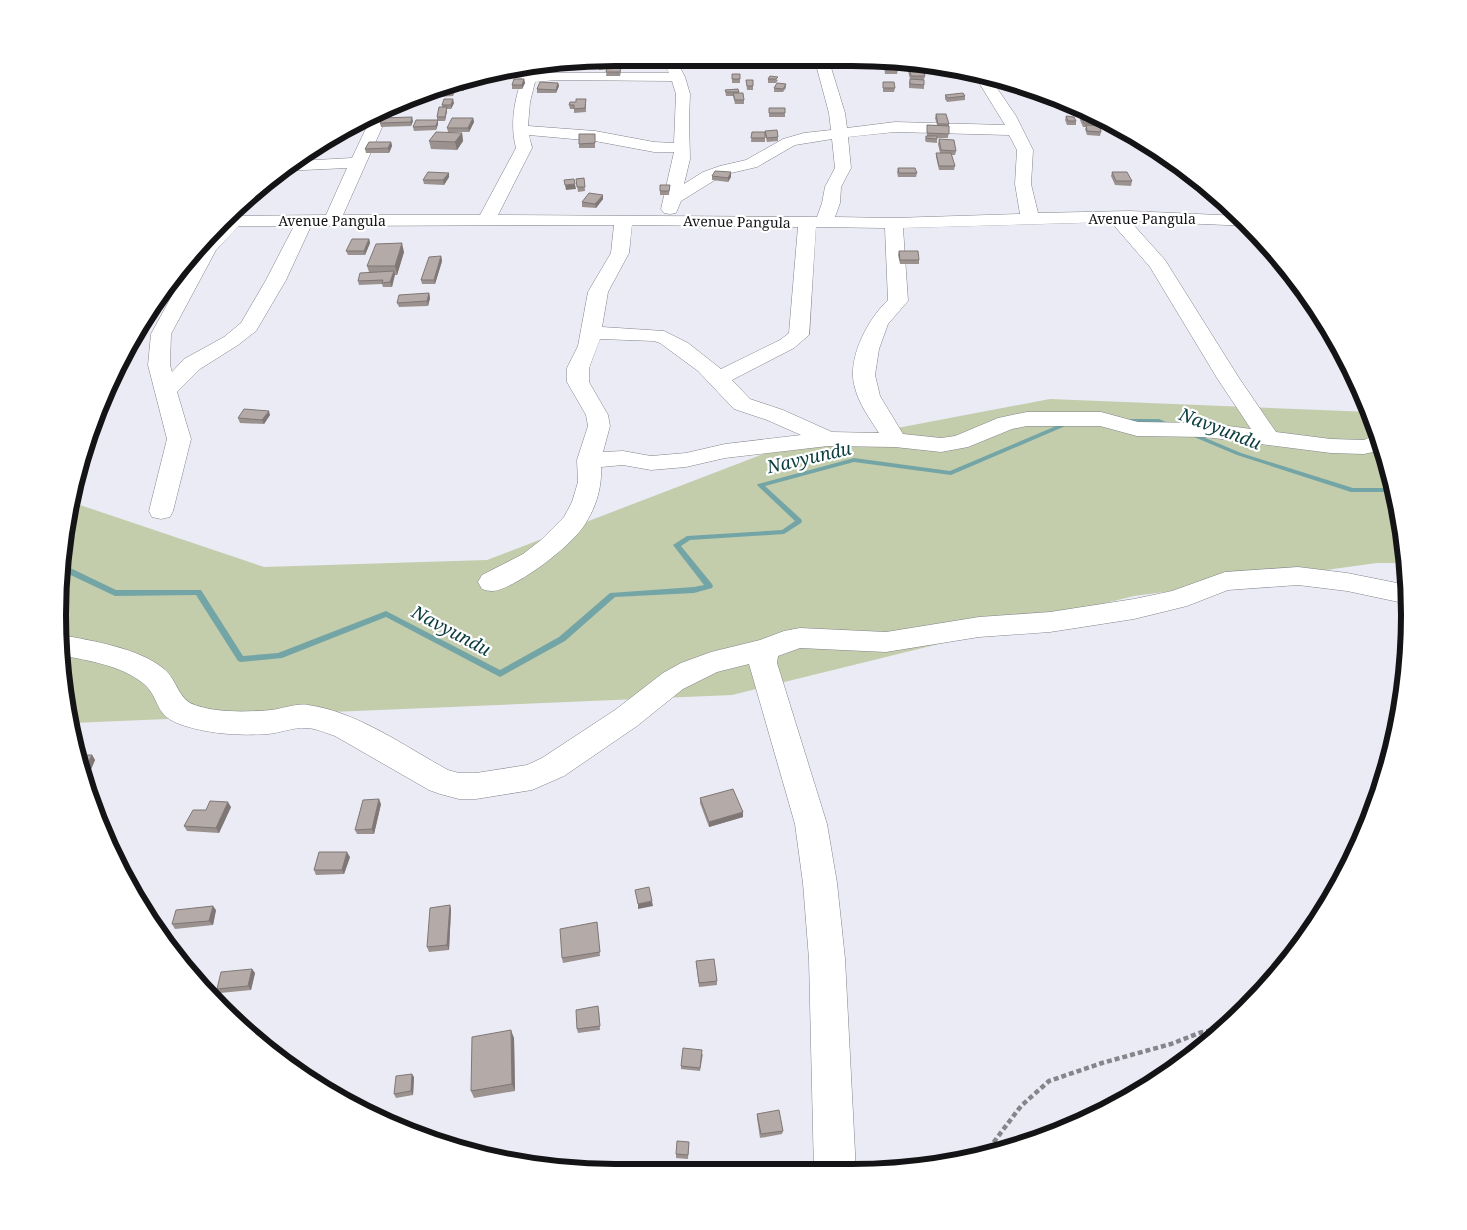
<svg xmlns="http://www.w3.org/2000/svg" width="1467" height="1230" viewBox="0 0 1467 1230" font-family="'Noto Serif',serif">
<rect width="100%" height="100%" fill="#eaebf4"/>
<path fill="#c3ccab" d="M1050 399 1370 412 1399 506 1404 563H1377L1134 596 732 695 72 723 62 688 59 578 74 503 264 567 487 560 766 453Z"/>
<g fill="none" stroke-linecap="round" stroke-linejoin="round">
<path fill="#74a5a6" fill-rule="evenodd" d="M1127 419H1159L1175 426 1172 428 1158 423 1125 422V420Z
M1068 421 1071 423 1070 424 951 475 854 462 765 486 801 519 802 521 801 523 784 534 690 540 681 546 712 584 713 586 712 588 694 593 615 597 565 641 500 677 386 617 282 658 241 662 238 661 196 595 115 596 60 570 61 565H64L116 590H201L243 656 278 653 386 611 500 670 559 637 610 593 694 587 704 585 673 545 687 536 782 530 795 521 758 486 757 485 758 484 854 458 950 471Z
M1189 431 1241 453 1353 488H1393L1394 492H1351L1237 455 1187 434 1186 433Z"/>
<defs>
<path id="minor" d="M661 58H675L685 77 690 94 689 120 690 159 684 184 703 172 720 166 746 160 783 139 804 133 831 130 829 113 815 61H829L845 113 847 128 895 122 1005 125 973 73 988 75 1016 116 1033 150 1031 184 1038 213 1130 211 1241 216 1251 226 1130 221 1165 260 1239 378 1276 432 1331 439 1364 440 1377 434 1382 450 1364 454 1331 453 1206 437 1137 436 1100 426H1027L1012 429 968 447 941 452 895 447 828 446 725 458 686 467 651 470 623 465 601 467C602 486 597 504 587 521 576 543 517 588 493 591 489 591 485 590 482 589L478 582 482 575 523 554 541 540 564 517 572 502 578 482 577 460 588 426 586 415 567 382V368L578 346 588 292 611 253 614 225 311 226 286 280 256 331 238 345 200 369 177 392 191 439 173 511 170 517 161 519 152 517 149 511 167 439 148 365 151 334 192 259 230 216 326 215 347 168 282 171 297 161 352 158 371 118 386 112 388 114 343 215H480L516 148C510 124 514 102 522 78L505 76 499 73 525 69 535 71 537 73H669ZM556 80 672 81 676 94 674 143 654 142 595 131 528 126 530 102 535 82ZM895 132 1009 135 1017 150 1015 184 1020 214 894 218 835 217 840 203 841 187 851 168 848 137ZM529 135 595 141 654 152H674L661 209 664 213 670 214 676 213 681 201 715 180 731 173 757 167 795 145 832 139 835 168 825 187 822 203 817 217 498 215 532 148ZM1111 222 1150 267 1217 378 1251 429 1206 423 1138 422 1101 412H1027L998 418 955 436 941 438 903 434 880 396 875 375 879 349 888 324 908 301 903 228ZM632 225 798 227 789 333 780 340 721 369 688 343 664 331 602 327 608 292 629 253ZM239 226H294L266 280 241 323 224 337 184 359 172 372 170 365 171 334 216 250ZM816 227 885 228 888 300C868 319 846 359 855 388 859 404 870 419 879 433L832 432 783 410 750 399 732 380 794 348 809 335ZM600 339 654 341 660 343 698 371 734 409 767 420 801 435 725 444 686 453 651 456 623 451 603 452 610 426 608 415 589 382V368Z
M1298 567 1347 573 1407 585 1408 604 1347 591 1298 585 1228 590 1187 606 1134 619 1050 632 979 637 886 652 800 648 778 656 777 663 827 824 837 883 845 959 856 1172H814L809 959 803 883 795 824 749 664 717 672 683 689 637 726 564 776 532 790 476 799H459L440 794 429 790 335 736C326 733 315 728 306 728 294 727 280 733 268 734 240 736 211 734 185 726 152 716 162 700 144 684 121 665 89 661 61 655V635C93 641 139 648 164 669 177 679 178 700 195 705 217 713 248 712 271 710 282 709 296 703 308 705 358 712 404 746 448 770L459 773H476L527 765 542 758 615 710 663 673 681 663 711 652 760 640 784 631 800 628 886 632 979 617 1050 612 1134 599 1172 591 1225 572Z"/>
</defs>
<use href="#minor" stroke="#82838b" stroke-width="1"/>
<path stroke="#85868c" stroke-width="4.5" stroke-dasharray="5 3" stroke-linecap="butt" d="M984 1155 1021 1106 1049 1081 1102 1063 1171 1044 1199 1033 1225 1027"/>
<use href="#minor" fill="#fff" fill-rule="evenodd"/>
</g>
<path fill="#9b9290" d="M599 61H613L614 68 621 72 620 76H606L607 69 599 70Z
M878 62H899L898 65H897L898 70 897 74H885L884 66H881Z
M909 67 925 76 924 80H916L924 85V89L909 88V83L910 79 908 71Z
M732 74H740V83H732Z
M770 76 778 80 776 83H768V79Z
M524 79 525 83 522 89H512V85Z
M463 80 464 91H456V88Z
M746 80H753V90H747Z
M883 82 895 88 894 92H883Z
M558 83 559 86 556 93H537V89Z
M786 84V88L783 92H774V88Z
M738 89 739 93 744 100V104H735L733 96H726L725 90Z
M453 90 454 94 453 96 438 97V93Z
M945 95 965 96V100L947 102 945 99Z
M576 102 586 103V112L574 113V109H570L569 105Z
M454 103 451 109H447L445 121H438V124L436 130 414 131 413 127 437 120V117L442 107V105Z
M769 108H785V117H769Z
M936 114 949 124 948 138H937V143L926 142 925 140 926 136H927V125H937L935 118Z
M1066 116 1076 121V125H1067L1065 120Z
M1081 116 1100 123V126L1101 132 1100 136 1087 135 1085 129 1086 127H1083L1080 120Z
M473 118 474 122 469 132H448L447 128Z
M413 121 411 126 381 127 380 123Z
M765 131 778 137V141L767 142 765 135Z
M752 132H765V142H751Z
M462 133 463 141 457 150 431 149 429 141Z
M595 138V148H579V144Z
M939 139 956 151 955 155H951L955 166 954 170H939L936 157V153H940L938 144Z
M391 142 392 146 389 153H366L365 149Z
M898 168 917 173 916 177H898L897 172Z
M731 172V177L728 182 712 180V176Z
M1112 172 1132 181 1131 186 1115 185 1111 176Z
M449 173V177L444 185 424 184 423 180Z
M584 178 585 191 578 192 576 179Z
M670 185 669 195H660V191Z
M603 199 596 208 582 207V202Z
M369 239 370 243 365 255H348L346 251Z
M899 251 919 260V264H900L898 255Z
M404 252 397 275H394L392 287H383L382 284 359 285 358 281 369 272 367 266Z
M441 256 442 261 435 284H422L421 280Z
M429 293 430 298 428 306 399 307 397 303Z
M270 415 264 424 240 423 238 418Z
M80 755H92L95 760 89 774H85Z
M700 798 743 817 709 827 700 803Z
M381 804 374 834H357L355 830Z
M231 807 219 833 187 831 184 826 206 810Z
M350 857 344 874 316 875 314 870Z
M450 905 451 910 449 950 429 952 427 947Z
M216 910 213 925 175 929 172 924Z
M597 922 600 956 563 963 562 958Z
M696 961 717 981V985L699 987Z
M252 969 255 973 251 990 220 993 217 989Z
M599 1010 600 1030 578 1033 577 1029Z
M514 1038 515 1091 474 1098 471 1091Z
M703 1054 700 1071 681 1069V1066Z
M414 1077 413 1095 396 1098 394 1094Z
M757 1114 783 1131 782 1134 760 1138 757 1118Z
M689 1142 688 1159 676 1158V1154Z"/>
<path fill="#7e7775" d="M524 79 525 83 522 89V85Z
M558 83 559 86 556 93V90Z
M453 99 454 103 451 109V105Z
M447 107V111L445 121V117Z
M412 117 413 121 411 126V122Z
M473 118 474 122 469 132 468 128Z
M438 120V124L436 130V126Z
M462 133 463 141 457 150 455 142Z
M391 142 392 146 389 153 388 148Z
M731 172V177L728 182V178Z
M449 173V177L444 185 443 180Z
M575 184 576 189 566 190 565 185Z
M603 195V199L596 208 595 204Z
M369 239 370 243 365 255 364 251Z
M402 243 404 252 397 275 395 266Z
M441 256 442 261 435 284 434 280Z
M394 271 395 275 392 287 390 282Z
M429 293 430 298 428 306 427 301Z
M269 411 270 415 264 424 262 420Z
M92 755 95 760 89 774 85 769Z
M379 799 381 804 374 834 372 829Z
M228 802 231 807 219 833 216 828Z
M743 812V817L709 827V822Z
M347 852 350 857 344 874 342 870Z
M652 901 653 906 638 909V904Z
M450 905 451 910 449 950 447 945Z
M213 906 216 910 213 925 209 921Z
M252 969 255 973 251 990 248 986Z
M511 1030 514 1038 515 1091 512 1084Z
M412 1074 414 1077 413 1095 411 1091Z"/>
<path fill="#b4aaa7" stroke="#7e7775" d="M599 61H613L614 65 599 66Z
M884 64H896L898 70H885Z
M909 67H923L925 76H911Z
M607 68H621L620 72H606Z
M732 74H740V79H732Z
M770 76 778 77 776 79H768Z
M514 79H524L522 85H512Z
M910 79 924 80V85L910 84Z
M463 80V87L456 88V83Z
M746 80H753V86H747Z
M540 82 558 83 556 90 537 89Z
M883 82H894L895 88H883Z
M777 83 786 84 783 89 774 88Z
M738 89 739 92H726L725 90Z
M439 90H453L452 93H438Z
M733 93H743L744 100H735Z
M963 93 965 96 948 98 945 95Z
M444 99H453L451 105H442Z
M576 99H586L585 108 574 109V105H569L570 102H576Z
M439 107H447L445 117H437Z
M769 108H785V113H769Z
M936 114H946L949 124H938Z
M1066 116 1074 117 1076 121H1068Z
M1081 116H1097L1100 123H1084Z
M412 117 411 122 380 123 382 118Z
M452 118H473L468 128H447Z
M416 120H438L436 126 413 127Z
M927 125 949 126V134L927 133Z
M1086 125 1100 126 1101 132 1087 131Z
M777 130 778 137 767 138 765 131Z
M436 132 462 133 455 142 429 141Z
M752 132H765V138H751Z
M579 134H595V143L579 144Z
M926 136H937V139L926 138Z
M939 139 954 140 956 151 941 150Z
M369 142H391L388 148 365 149Z
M936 153H951L955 166H939Z
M898 168H915L917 173H899Z
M715 171 731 172 728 178 712 176Z
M428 172 449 173 443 180H423Z
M1112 172H1127L1132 181H1116Z
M584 178 585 187H577L576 179Z
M574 179 575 184 565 185 564 180Z
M660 185H670L669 191H660Z
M589 193 603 195 595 204 582 202Z
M352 239H369L364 251H346Z
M402 243 395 266H367L376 244Z
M899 251H918L919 260H900Z
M441 256 434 280H421L429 257Z
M394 271 390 282 382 283 383 280 358 281 360 273Z
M429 293 427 301 397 303 399 295Z
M244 409 269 411 262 420 238 418Z
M80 755H92L85 769H84Z
M733 789 743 812 709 822 700 798Z
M379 799 372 829 355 830 363 800Z
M210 801 228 802 216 828 184 826 193 810H206Z
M319 852H347L342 870H314Z
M649 887 652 901 638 904 635 890Z
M450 905 447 945 427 947 430 908Z
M213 906 209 921 172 924 176 910Z
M597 922 600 952 562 958 560 929Z
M714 959 717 981 699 983 696 961Z
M252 969 248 986 217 989 221 972Z
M598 1006 600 1026 577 1029 576 1010Z
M511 1030 512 1084 471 1091 472 1037Z
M683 1048 702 1050 700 1068 681 1066Z
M412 1074 411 1091 394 1094 396 1076Z
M779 1110 783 1131 761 1134 757 1114Z
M677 1141 689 1142 688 1155 676 1154Z"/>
<g text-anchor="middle" stroke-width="4.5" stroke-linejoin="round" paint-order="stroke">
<g font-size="14" fill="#141417" stroke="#fff">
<text x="1142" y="224">Avenue Pangula</text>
<text x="332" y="226">Avenue Pangula</text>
<text transform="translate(737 222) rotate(1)" y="5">Avenue Pangula</text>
</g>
<g font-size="18" font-style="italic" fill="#0c3d3e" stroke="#fff">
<text transform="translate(1220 429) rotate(21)" y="6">Navyundu</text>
<text transform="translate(809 458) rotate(-13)" y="6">Navyundu</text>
<text transform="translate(451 631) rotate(28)" y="6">Navyundu</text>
</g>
</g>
<path d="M0 0H1467V1230H0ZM615 66H852A549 549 0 0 1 1401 615V615A549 549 0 0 1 852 1164H615A549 549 0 0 1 66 615V615A549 549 0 0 1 615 66Z" fill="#fff" fill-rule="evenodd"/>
<path fill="none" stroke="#141417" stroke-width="6" d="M615 66H852A549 549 0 0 1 1401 615V615A549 549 0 0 1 852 1164H615A549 549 0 0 1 66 615V615A549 549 0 0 1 615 66Z"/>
</svg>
